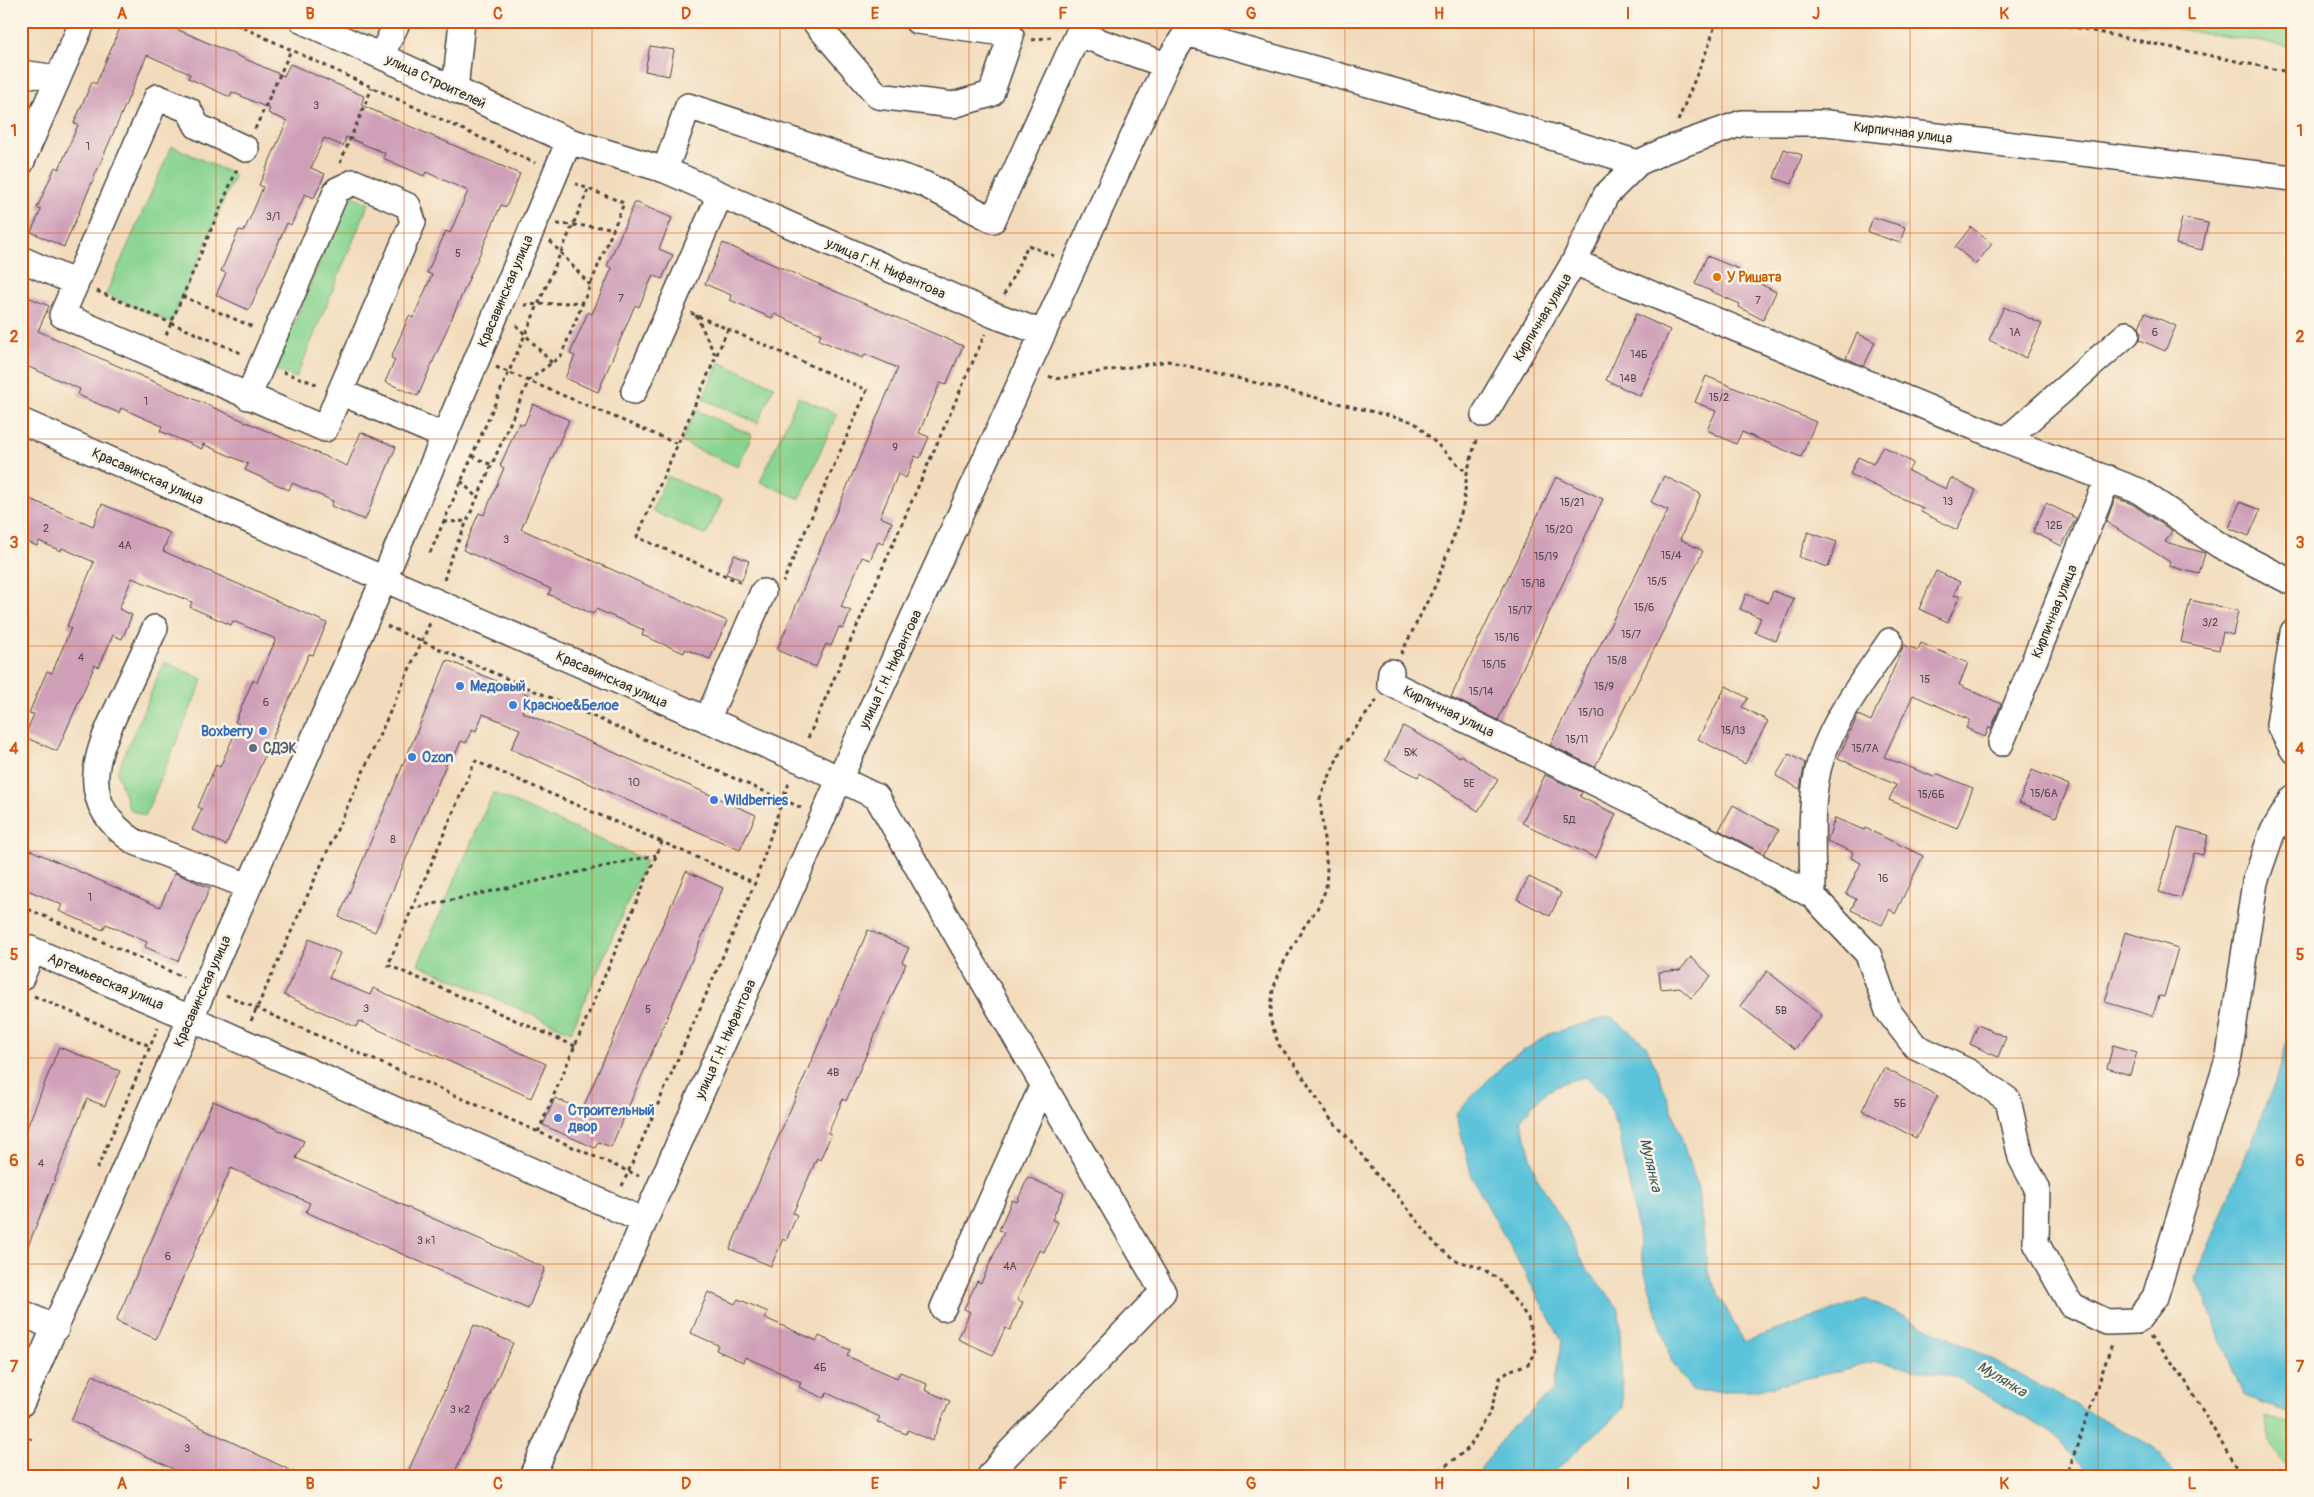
<svg xmlns="http://www.w3.org/2000/svg" width="2314" height="1497" viewBox="0 0 2314 1497" font-family="Pangolin,sans-serif">
<rect width="100%" height="100%" fill="#fcf5e5"/>
<filter id="ink" filterUnits="userSpaceOnUse"><feTurbulence type="fractalNoise" baseFrequency=".02" numOctaves="2"/><feDisplacementMap in="SourceGraphic" scale="10" xChannelSelector="R" yChannelSelector="G"/><feConvolveMatrix kernelMatrix="1 2 1 2 8 2 1 2 1" color-interpolation-filters="sRGB"/></filter>
<filter id="wash" filterUnits="userSpaceOnUse"><feTurbulence type="fractalNoise" baseFrequency=".0096" numOctaves="4" result="noise"/><feDisplacementMap in="SourceGraphic" scale="20" xChannelSelector="R" yChannelSelector="G"/><feGaussianBlur stdDeviation="1.12" result="paint"/><feColorMatrix in="noise" values="0 0 0 0 0 0 0 0 0 0 0 0 0 0 0 0 0 1.4 0 .05"/><feComposite in="paint" operator="in"/></filter>
<g filter="url(#wash)">
<rect width="100%" height="100%" fill="#f2dbbc"/>
<path fill="#89d491" stroke="#5a805e" d="M2127 21H2293V47Z
M172 146 235 175 171 323 106 294Z
M348 194 369 203 296 378 275 369Z
M719 362 774 386 758 423 703 399Z
M798 397 837 414 800 499 760 482Z
M696 410 752 435 738 467 681 442Z
M667 476 722 500 706 535 652 511Z
M164 662 203 679 145 816 129 809 117 772Z
M493 793 646 860 571 1032 418 964Z
M2267 1416 2293 1425V1476L2269 1443Z"/>
<path fill="#5cc3da" stroke="#447782" d="M1611 1016 1646 1045 1668 1098 1698 1189 1708 1272 1743 1342 1865 1299 1959 1342 2152 1446 2177 1476H2092L2054 1434 1952 1376 1876 1362 1753 1391H1692L1671 1360 1645 1272 1620 1136 1606 1098 1586 1077C1553 1083 1540 1094 1521 1120L1536 1176 1569 1231 1584 1265 1619 1309 1623 1409 1549 1476H1476L1507 1432 1553 1391 1562 1341 1472 1177 1456 1113 1507 1061 1551 1033Z
M2293 1018V1415L2244 1397 2196 1277 2277 1078Z"/>
<g id="blocks">
<path fill="#cf9fb8" d="M123 21H158L284 76 290 64 364 96 361 105 520 174 506 207 501 205 418 396 385 382 395 360 391 358 409 316 413 318 432 275 427 273 446 231 450 233 468 191 426 172 424 176 383 158 385 153 346 137 343 146 324 138 311 168 325 174 314 198 305 194 291 225 287 223 249 310 216 295 226 273 221 271 239 230 244 231 254 209 263 187 259 185 287 121 268 113 270 109 232 92 230 97 188 78 190 74 147 55 64 247 31 232 41 210 37 208 55 167 59 169 78 125 74 123 92 82 96 84Z
M650 46 674 50 669 76 645 71Z
M1784 149 1802 155 1792 184 1774 178Z
M635 202 672 218 659 249 673 255 662 279 653 275 639 307 635 305 598 392 565 378 575 356 570 354 588 312 592 314 612 268 607 266Z
M1873 217 1905 227 1900 243 1868 232Z
M2182 218 2208 223 2202 250 2176 244Z
M1971 227 1992 244 1976 264 1955 247Z
M723 243 963 346 946 385 940 383 919 433 929 437 920 458 915 456 906 478 898 474 880 517 892 522 883 544 878 542 870 560 862 557 841 607 851 611 843 629 839 627 831 646 826 644 816 667 777 650 898 368 865 354 863 358 819 340 821 334 774 314 772 318 730 300 731 295 705 284Z
M1707 256 1739 269 1738 272 1776 292 1763 320 1739 307 1740 304 1695 284Z
M21 294 49 306 38 331 347 466 361 432 396 447 365 520 331 506 333 501 292 483 289 490 245 470 248 464 203 444 202 449 160 431 162 426 121 408 119 413 78 395 80 389 24 365 21 370Z
M2004 307 2042 324 2026 358 1989 340Z
M2145 313 2176 326 2165 351 2140 340 2141 332 2139 327Z
M1636 314 1670 330 1640 396 1606 380Z
M1857 333 1875 342 1864 366 1846 358Z
M1706 376 1816 422 1801 457 1742 432 1736 444 1707 430 1716 411 1695 402Z
M533 404 569 420 521 529 727 621 710 659 685 649 684 653 642 635 644 630 596 609 593 614 548 594 551 589 463 550 479 513 484 515 504 468 500 466 519 423 524 425Z
M1883 446 1913 463 1908 471 1946 489 1951 478 1976 490 1957 530 1921 512 1923 508 1850 474 1858 457 1873 464Z
M1664 476 1701 494 1680 539 1703 551 1595 767 1550 745 1668 510 1651 502Z
M1556 477 1603 499 1498 720 1451 697Z
M21 495 93 526 102 504 170 533 163 551 327 623 313 655 309 654 226 845 192 830 202 809 198 807 216 765 220 767 239 724 235 722 253 680 257 682 276 639 233 621 231 625 190 607 192 602 132 578 119 609 132 615 122 639 113 635 99 667 95 665 57 751 24 737 34 714 29 713 47 671 52 673 71 628 67 626 94 562 62 548 61 551 39 541 37 546 21 539Z
M2115 498 2132 504 2172 531 2165 542 2205 553 2199 574 2169 566 2170 562 2106 522Z
M2240 502 2260 510 2249 536 2229 528Z
M2046 503 2076 518 2062 546 2033 532Z
M1808 532 1837 542 1828 567 1799 557Z
M734 555 749 561 742 580 726 574Z
M1936 571 1960 582 1953 596 1960 595 1948 622 1919 609Z
M1773 591 1794 599 1776 641 1755 632 1761 618 1740 609 1746 594 1768 603Z
M2190 600 2238 611 2233 635 2223 632 2219 650 2181 642Z
M1921 643 1968 663 1959 685 2001 704 1991 729 1989 727 1985 737 1966 728 1970 720 1913 695 1884 757 1934 777 1938 774 1973 788 1957 828 1889 800 1896 785 1838 758 1858 715 1871 721 1904 645 1918 650Z
M447 660 529 695 522 712 756 815 740 850 511 749 520 729 483 714 476 731 472 729 466 743 461 741 452 762 448 760 375 932 339 917Z
M1726 686 1748 698 1742 707 1768 721 1745 764 1698 739Z
M1403 726 1460 757 1461 755 1498 780 1478 811 1420 773 1418 777 1385 760Z
M1789 754 1805 763 1800 789 1776 776Z
M2032 770 2069 785 2056 817 2019 802Z
M1545 775 1582 792 1580 797 1616 814 1596 858 1522 823Z
M1733 805 1779 830 1764 854 1719 830Z
M1835 818 1864 830 1865 828 1923 856 1895 914 1890 909 1882 925 1851 910 1856 899 1846 894 1861 863 1851 858 1853 852 1827 841Z
M2178 827 2208 835 2203 855 2194 853 2181 898 2159 892Z
M21 846 160 907 175 873 210 888 178 961 145 947 147 942 106 924 103 930 59 911 62 905 21 887Z
M686 871 723 888 611 1147 598 1142 595 1148 543 1125 555 1098 582 1110Z
M1529 877 1561 893 1550 916 1517 899Z
M868 930 909 948 902 962 906 964 846 1101 843 1099 828 1133 831 1135 820 1160 817 1158 793 1213 797 1215 786 1241 783 1239 771 1266 730 1249Z
M2125 932 2178 948 2164 997 2159 996 2153 1016 2105 1002Z
M309 939 340 953 329 978 370 995 373 988 546 1064 531 1098 359 1021 356 1027 284 995Z
M1691 957 1711 976 1691 998 1679 987 1661 989 1659 972 1680 970Z
M1767 971 1822 1015 1795 1049 1740 1006Z
M1978 1025 2006 1037 1998 1057 1970 1044Z
M2113 1045 2137 1052 2130 1075 2107 1068Z
M59 1047 120 1071 105 1106 87 1099 22 1261 21 1143Z
M1884 1068 1938 1096 1916 1138 1862 1110Z
M213 1101 304 1141 296 1158 545 1268 528 1309 306 1212 310 1203 231 1168 156 1339 116 1321Z
M1028 1177 1064 1193 1052 1220 1058 1222 1044 1252 1039 1250 1017 1300 1023 1302 1010 1330 1005 1328 993 1355 958 1339 970 1312 964 1309 977 1281 981 1283 1004 1232 999 1230 1012 1200 1017 1202Z
M708 1292 735 1304 738 1299 768 1312 765 1318 817 1341 819 1336 850 1350 847 1356 897 1378 900 1372 927 1384 925 1390 950 1401 932 1441 908 1430 906 1434 877 1422 880 1417 827 1393 824 1398 799 1387 801 1382 745 1357 743 1362 716 1350 718 1345 691 1333Z
M474 1325 513 1343 453 1476H406Z
M93 1375 302 1476H188L71 1420Z"/>
</g>
</g>
<g filter="url(#ink)">
<use href="#blocks" fill-opacity="0" stroke="#494541" stroke-width="1"/>
<g fill="none" stroke-linecap="round" stroke-linejoin="round">
<defs>
<path id="minor" d="M303 21 569 141 665 170 994 315 1043 333 840 778 532 1476
M814 21 878 96 953 105 991 94 1011 36 996 32 917 21
M1084 21 1078 34 1166 65
M381 56 398 21
M21 73 43 76 57 81
M455 90 462 21
M21 163 83 21
M665 170 688 106 924 184 993 220 1078 34
M21 259 76 283 62 315 325 429 340 392 444 436
M1574 262 2006 440 2139 491 2219 545 2293 583
M76 283 157 97 189 110 197 126 246 149
M1043 333 1166 65 1186 33 1472 113 1638 163
M634 391 720 195
M248 397 337 190 354 182 408 206 413 222 340 392
M1484 415 1574 262 1606 195 1638 163 1666 150 1742 123H1827L2293 178
M21 421 800 760 877 797 1163 1292 1005 1457 990 1476
M2006 440 2127 334
M155 628C144 652 132 677 121 701 96 754 74 802 135 842L248 886
M2293 632 2279 725 2293 750
M1391 672 1390 683 1653 811 1813 896 1868 954 1888 1011 1915 1046 1969 1072 2008 1100 2021 1158 2037 1188 2036 1243 2071 1305 2107 1322 2137 1321 2155 1297 2229 1056 2255 882 2272 833 2293 798
M707 720 763 592
M2001 743 2108 478
M1813 896C1813 853 1808 796 1822 756 1837 714 1865 678 1890 641
M21 945 190 1018 644 1221
M21 978 33 950
M943 1308 1043 1085
M21 1312 56 1329
M21 1404 384 579 569 141"/>
</defs>
<use href="#minor" stroke="#494541" stroke-width="28"/>
<path stroke="#494541" stroke-width="3" stroke-dasharray="4 4" stroke-linecap="butt" d="M229 21 535 163
M2045 21 2293 73
M1032 40 1051 37
M1678 121 1710 42 1716 21
M255 129 291 50
M340 163 372 88
M557 224 614 228
M550 241 590 285
M97 291 243 354
M1004 295 1028 245 1054 256
M182 296 253 327
M524 305 583 302
M691 313 867 390 783 582
M696 315 716 357
M516 325 552 363
M728 329 637 537 742 583
M166 335 237 169
M496 367 678 444
M283 372 319 385
M1049 376 1055 379 1168 361 1414 422 1467 473
M472 456 492 465
M461 481 477 498
M444 522 467 521
M430 553 588 190
M444 580 450 560 529 380 561 356 624 203 576 184
M387 626 802 808
M1401 654 1436 584 1453 538 1463 507 1467 473 1477 437
M1377 700 1343 745 1320 798 1327 870 1326 889 1317 909 1302 930 1283 964 1273 989 1270 1019 1279 1045 1296 1066 1328 1116 1351 1141 1376 1174 1397 1195 1436 1245 1455 1260 1481 1268 1499 1279 1528 1318 1536 1353 1528 1364 1511 1370 1500 1378 1491 1410 1469 1448 1432 1476
M808 738 985 334
M21 906 183 977
M411 909 656 855
M226 995 639 1176
M34 996 150 1046
M251 1021 430 623
M575 1046 388 965 475 761 662 842
M538 1132 662 842 755 883
M97 1169 158 1028
M622 1186 755 883 783 798 790 781
M2150 1337 2180 1372 2241 1476
M21 1453 31 1438
M2056 1476 2067 1475 2112 1344"/>
<use href="#minor" stroke="#fff" stroke-width="25"/>
</g>
</g>
<path fill="none" stroke="#d5540f" stroke-width="1" stroke-opacity="0.55" d="M216 21V1476M404 21V1476M592 21V1476M780 21V1476M969 21V1476M1157 21V1476M1345 21V1476M1534 21V1476M1722 21V1476M1910 21V1476M2098 21V1476M21 233H2293M21 439H2293M21 646H2293M21 851H2293M21 1058H2293M21 1264H2293"/>
<circle fill="#e8710a" stroke="#fcf5e5" stroke-width="2" cx="1717" cy="277" r="5"/>
<g fill="#3f7fe0" stroke="#fcf5e5" stroke-width="2">
<circle cx="460" cy="686" r="5"/>
<circle cx="513" cy="705" r="5"/>
<circle cx="263" cy="731" r="5"/>
<circle cx="412" cy="757" r="5"/>
<circle cx="714" cy="800" r="5"/>
<circle cx="558" cy="1118" r="5"/>
</g>
<circle fill="#5c6f8a" stroke="#fcf5e5" stroke-width="2" cx="253" cy="748" r="5"/>
<g text-anchor="middle" stroke-width="5" stroke-linejoin="round" paint-order="stroke">
<g font-size="11" fill="#54484e">
<text x="316" y="109">3</text>
<text x="88" y="150">1</text>
<text x="273" y="220">3/1</text>
<text x="458" y="257">5</text>
<text x="621" y="302">7</text>
<text x="1758" y="304">7</text>
<text x="2015" y="336">1А</text>
<text x="2155" y="336">6</text>
<text x="1639" y="358">14Б</text>
<text x="1628" y="382">14В</text>
<text x="1719" y="401">15/2</text>
<text x="146" y="405">1</text>
<text x="895" y="451">9</text>
<text x="1948" y="505">13</text>
<text x="1572" y="506">15/21</text>
<text x="2054" y="529">12Б</text>
<text x="46" y="532">2</text>
<text x="1559" y="533">15/20</text>
<text x="506" y="543">3</text>
<text x="125" y="549">4А</text>
<text x="1671" y="559">15/4</text>
<text x="1546" y="560">15/19</text>
<text x="1657" y="585">15/5</text>
<text x="1533" y="587">15/18</text>
<text x="1644" y="611">15/6</text>
<text x="1520" y="614">15/17</text>
<text x="2210" y="626">3/2</text>
<text x="1631" y="638">15/7</text>
<text x="1507" y="641">15/16</text>
<text x="81" y="661">4</text>
<text x="1617" y="664">15/8</text>
<text x="1494" y="668">15/15</text>
<text x="1925" y="683">15</text>
<text x="1604" y="690">15/9</text>
<text x="1481" y="695">15/14</text>
<text x="266" y="706">6</text>
<text x="1591" y="716">15/10</text>
<text x="1733" y="734">15/13</text>
<text x="1577" y="743">15/11</text>
<text x="1865" y="752">15/7А</text>
<text x="1410" y="756">5Ж</text>
<text x="634" y="786">10</text>
<text x="1469" y="787">5Е</text>
<text x="2044" y="797">15/6А</text>
<text x="1931" y="798">15/6Б</text>
<text x="1569" y="823">5Д</text>
<text x="393" y="843">8</text>
<text x="1883" y="882">16</text>
<text x="90" y="901">1</text>
<text x="366" y="1012">3</text>
<text x="648" y="1013">5</text>
<text x="1781" y="1014">5В</text>
<text x="833" y="1076">4В</text>
<text x="1900" y="1107">5Б</text>
<text x="41" y="1167">4</text>
<text x="426" y="1244">3 к1</text>
<text x="168" y="1260">6</text>
<text x="1010" y="1270">4А</text>
<text x="820" y="1371">4Б</text>
<text x="460" y="1413">3 к2</text>
<text x="187" y="1452">3</text>
</g>
<g font-size="14" fill="#2b2b2b" stroke="#fcf5e5">
<text transform="translate(436 81) rotate(25)" y="5">улица Строителей</text>
<text transform="translate(1903 132) rotate(7)" y="5">Кирпичная улица</text>
<text transform="translate(886 268) rotate(24)" y="5">улица Г.Н. Нифантова</text>
<text transform="translate(505 291) rotate(-67)" y="5">Красавинская улица</text>
<text transform="translate(1542 317) rotate(-59)" y="5">Кирпичная улица</text>
<text transform="translate(148 476) rotate(24)" y="5">Красавинская улица</text>
<text transform="translate(2054 611) rotate(-68)" y="5">Кирпичная улица</text>
<text transform="translate(890 669) rotate(-65)" y="5">улица Г.Н. Нифантова</text>
<text transform="translate(612 679) rotate(24)" y="5">Красавинская улица</text>
<text transform="translate(1449 711) rotate(26)" y="5">Кирпичная улица</text>
<text transform="translate(106 981) rotate(23)" y="5">Артемьевская улица</text>
<text transform="translate(202 991) rotate(-66)" y="5">Красавинская улица</text>
<text transform="translate(725 1039) rotate(-66)" y="5">улица Г.Н. Нифантова</text>
</g>
<g font-size="14" font-weight="bold" fill="#c56008" stroke="#fcf5e5" text-anchor="start">
<text x="1727" y="282">У Ришата</text>
</g>
<g font-size="14" font-weight="bold" fill="#366cbe" stroke="#fcf5e5" text-anchor="start">
<text x="470" y="691">Медовый</text>
<text x="523" y="710">Красное&amp;Белое</text>
<text x="253" y="736" text-anchor="end">Boxberry</text>
<text x="422" y="762">Ozon</text>
<text x="724" y="805">Wildberries</text>
<text x="568" y="1115">Строительный<tspan x="568" dy="16">двор</tspan></text>
</g>
<g font-size="14" font-weight="bold" fill="#4e5e75" stroke="#fcf5e5" text-anchor="start">
<text x="263" y="753">СДЭК</text>
</g>
<g font-size="15" font-style="italic" fill="#3a5960" stroke="#fcf5e5">
<text transform="translate(1651 1165) rotate(77)" y="5">Мулянка</text>
<text transform="translate(2002 1379) rotate(31)" y="5">Мулянка</text>
</g>
</g>
<rect width="2314" height="1497" fill="none" stroke="#fcf5e5" stroke-width="55"/>
<rect x="28" y="28" width="2258" height="1442" fill="none" stroke="#d5540f" stroke-width="2"/>
<g font-size="16" text-anchor="middle" font-weight="bold" fill="#d5540f">
<text x="122" y="19">A</text>
<text x="310" y="19">B</text>
<text x="498" y="19">C</text>
<text x="686" y="19">D</text>
<text x="875" y="19">E</text>
<text x="1063" y="19">F</text>
<text x="1251" y="19">G</text>
<text x="1439" y="19">H</text>
<text x="1628" y="19">I</text>
<text x="1816" y="19">J</text>
<text x="2004" y="19">K</text>
<text x="2192" y="19">L</text>
<text x="14" y="136">1</text>
<text x="2300" y="136">1</text>
<text x="14" y="342">2</text>
<text x="2300" y="342">2</text>
<text x="14" y="548">3</text>
<text x="2300" y="548">3</text>
<text x="14" y="754">4</text>
<text x="2300" y="754">4</text>
<text x="14" y="960">5</text>
<text x="2300" y="960">5</text>
<text x="14" y="1166">6</text>
<text x="2300" y="1166">6</text>
<text x="14" y="1372">7</text>
<text x="2300" y="1372">7</text>
<text x="122" y="1489">A</text>
<text x="310" y="1489">B</text>
<text x="498" y="1489">C</text>
<text x="686" y="1489">D</text>
<text x="875" y="1489">E</text>
<text x="1063" y="1489">F</text>
<text x="1251" y="1489">G</text>
<text x="1439" y="1489">H</text>
<text x="1628" y="1489">I</text>
<text x="1816" y="1489">J</text>
<text x="2004" y="1489">K</text>
<text x="2192" y="1489">L</text>
</g>
</svg>
